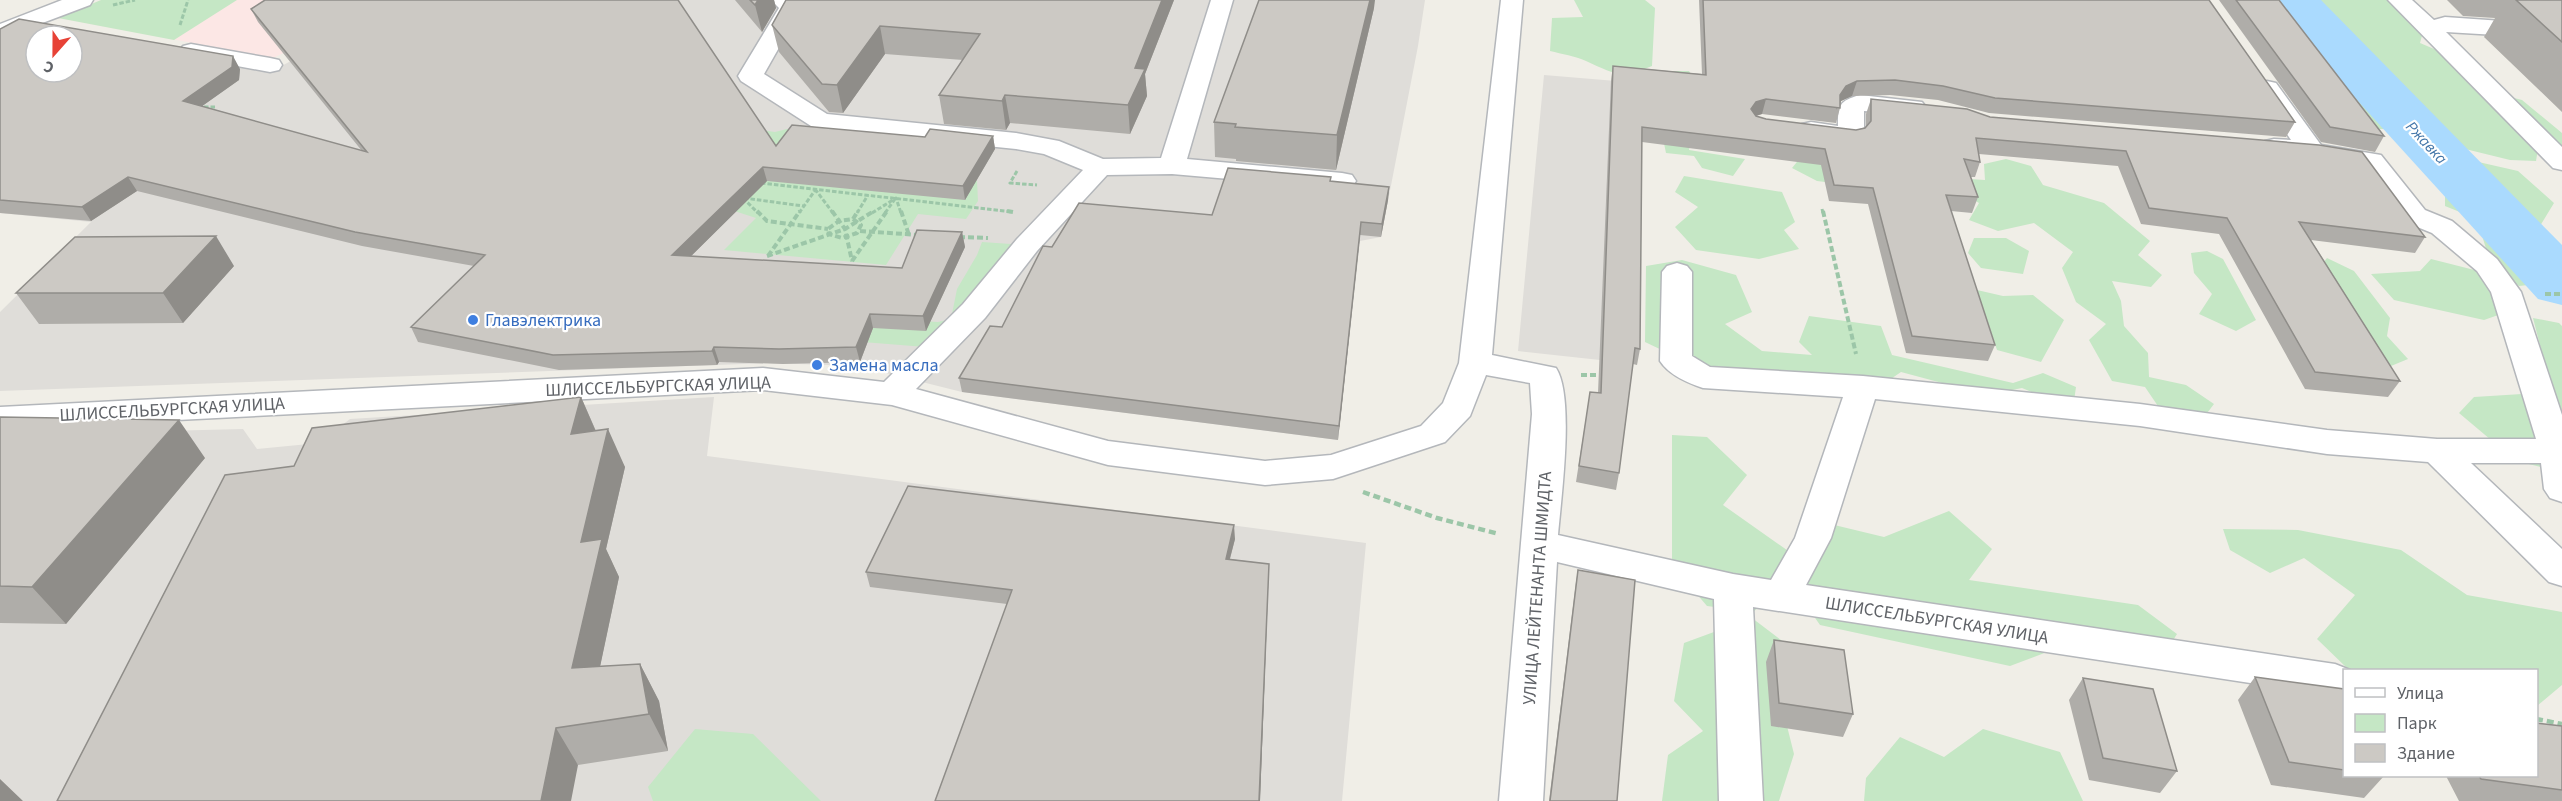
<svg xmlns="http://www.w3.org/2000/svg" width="2562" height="801" viewBox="0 0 2562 801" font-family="'Source Sans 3',sans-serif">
<rect width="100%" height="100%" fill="#f0eee7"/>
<path fill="#dfddd9" d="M396 0H1425L1418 46 1381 237 1360 241 1338 440 962 392 858 366 768 363 0 391V312L91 222 0 213V35L36 36V72H72V39L276 69 374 16Z
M1544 75 1640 83 1600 360 1518 351Z
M714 397 707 456 1366 543 1342 801H0V435L243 429 257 449 319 443 350 419Z"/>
<path fill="#fce7e5" d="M101 0H396L273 58 58 18Z"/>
<path fill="#c5e7c5" d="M101 0H237L174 40 58 18Z
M1574 0H1645L1655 8 1652 66C1622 79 1614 74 1586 61 1575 56 1562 54 1550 51L1552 18 1583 17Z
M2247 0H2287L2398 127 2397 129H2363Z
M2309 0H2391L2423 32 2420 43 2446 54 2482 90 2522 100 2562 133V148L2538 149 2536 161 2510 160 2449 145 2394 93 2401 83 2345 35 2332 12 2309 4Z
M1671 71H1689C1703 91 1693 127 1689 150L1745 159 1733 176 1702 168 1694 156 1666 153 1655 100Z
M787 129 822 137 901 173 977 181 978 201 966 219 918 214 886 265 724 250 756 218 688 196 760 130 775 132Z
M1801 157 1874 166 1873 188 1817 181 1792 168Z
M2006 159 2031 166 2043 185 2104 203 2150 241 2138 255 2162 275 2151 287 2112 281 2121 301 2124 326 2148 353 2149 377 2186 385 2214 404 2201 421 2162 412 2145 387 2112 381 2089 340 2106 324 2076 302 2062 268 2073 252 2034 223 1998 231 1969 220 1979 203 1950 186 1954 178 1985 180 1984 164Z
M2474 161 2518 171 2554 203 2540 226 2562 249V288L2548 283 2519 286 2491 265 2477 219 2445 206V169Z
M1684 176 1782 192 1795 222 1784 230 1799 249 1759 259 1696 250 1675 227 1698 207 1675 192Z
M1974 238H2006L2029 251 2023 274 1981 268 1968 253Z
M982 242 1027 245 938 348 738 332 837 317 938 322 951 319 957 289 977 255Z
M2207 251 2223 259 2256 320 2236 331 2199 314 2212 294 2194 273 2191 253Z
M2327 258 2354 271 2390 318 2387 336 2408 359 2391 366 2370 356 2318 269Z
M2431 259 2498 276 2521 307 2484 320 2394 300 2371 274 2420 271Z
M1682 260 1736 275 1752 312 1725 324 1762 351 1812 355 1799 342 1809 316 1881 326 1892 355 2013 383 2043 373 2076 387 2074 401 2051 400 2022 388 1987 395 1901 372 1882 385 1714 375 1645 342 1646 266Z
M1977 290 2003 296 2033 295 2064 320 2041 362 1997 350Z
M2533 318 2559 323 2562 326V472L2516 461 2459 413 2474 397 2552 392Z
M1672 435 1707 437 1747 475 1723 505 1794 555 1826 523 1884 537 1949 511 1992 549 1969 580 2138 605 2177 634 2161 659 2060 647 2010 666 1820 625 1790 582 1753 612 1707 606 1672 565Z
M2223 529 2298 530 2401 550 2467 595 2562 612V685L2537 706 2536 670H2349L2317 639 2355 595 2304 558 2270 573 2230 550Z
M1752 618 1794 650 1777 686 1794 754 1779 801H1662L1668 755 1703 731 1674 701 1684 643Z
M695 729 753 734 821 801H653L648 787Z
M1983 729 2060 752 2083 801H1864L1866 778 1900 737 1944 757Z"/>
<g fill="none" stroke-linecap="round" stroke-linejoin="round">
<path fill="#aadafe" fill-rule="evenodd" d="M2266 0H2321L2562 245V305L2538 299Z"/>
<defs>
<path id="minor" d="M62 0H93L90 5 0 39V24Z
M771 0H796L802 7 764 74 827 114 1016 133 1059 141 1103 159 1161 158 1211 0H1233L1187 159 1342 173 1352 175 1356 181 1352 187 1342 189 1172 174 1107 175 1037 251 985 318 916 389 1108 441 1265 461 1331 455 1421 426 1443 403 1459 363 1501 0H1523L1492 355 1556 368C1575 397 1561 498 1558 535L1733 574 1771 580 1795 538 1843 397 1703 388C1688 383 1669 375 1660 361L1662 272 1667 266 1677 263 1687 266 1692 272V356L1710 367 1863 376 2140 404 2327 430 2437 439H2536L2491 292 2477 271 2432 233 2405 222 2363 167 2315 157 2265 153 2261 147 2265 141 2274 139 2291 140 2255 88 2258 83 2267 81 2276 83 2321 145 2381 155 2425 210 2452 221 2497 259 2521 292 2562 415V502L2550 498 2544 489 2541 463H2471L2562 549V586L2549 582 2428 462 2327 454 2140 426 1875 399 1831 538 1806 585 2335 664 2350 670H2344V693L2335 696 1753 607 1763 801H1719L1714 599 1557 562 1543 801H1499L1532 414 1530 383 1486 375 1470 416 1445 442 1333 479 1265 485 1108 465 892 405 763 390 0 429V407L763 368 884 382 963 304 1017 239 1083 170 1044 154 1016 149 820 129 811 126 741 81 738 76 779 8Z
M2388 0H2412L2434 20 2445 17 2562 25V39L2446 32 2562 147V170L2553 168Z
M191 44 270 58 279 60 282 65 279 70 270 72 183 56 179 51 183 46Z
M1860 95 1922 102 1926 107 1922 112 1913 115 1864 111V135L1860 141C1842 145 1820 140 1802 136L1798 130 1802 124 1811 122 1838 126C1838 105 1839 101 1860 95Z"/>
</defs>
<use href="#minor" stroke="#b4b7bb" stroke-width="3"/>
<path stroke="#9cc6a8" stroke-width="3" stroke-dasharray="4.5 2" stroke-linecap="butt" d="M113 5 135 0
M180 25 188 0
M204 107H215
M1017 171 1010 183 1037 185
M761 183 1013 212
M815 189 833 213
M743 198 758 213
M744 198 803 206
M1822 209 1823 213
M799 213 816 189
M857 213 868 195
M872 213 896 198 901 213
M885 213 895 199"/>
<path stroke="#9cc6a8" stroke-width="4" stroke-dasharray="6 3" stroke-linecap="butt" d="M757 211 767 221 828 229
M832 211 845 229 852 261
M901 211 909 235
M1007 211 1013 212
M1823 211 1856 354
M853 219 861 225 857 233 842 238 829 234 828 229 839 221Z
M853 219 858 211
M860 231 919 235
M959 237 988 238
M767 256 845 229 874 211
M768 256 800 211
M852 261 887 211
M2545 294H2562
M1581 375H1603"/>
<path stroke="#9cc6a8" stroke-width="4.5" stroke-dasharray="7 4" stroke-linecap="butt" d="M1363 492 1437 518 1499 534
M2536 719 2562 724"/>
<use href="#minor" fill="#fff" fill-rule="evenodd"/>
</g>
<path fill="#afada9" d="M735 0H774L776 8 762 32Z
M786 0H1174L1145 74 1147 96 1130 134 1010 123 1006 130 944 124 939 95 963 60 885 54 843 113 829 112 779 52 772 25Z
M1699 0H2209L2295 122 2286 137 1989 113 1938 100 1890 95 1852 96 1841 101 1840 108 1836 123 1762 114 1756 116 1766 119 1856 130 1866 127V114L1871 99 1990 117 2319 145 2425 237 2415 253 2311 240 2400 381 2388 397 2305 389 2219 234 2141 224 2118 166 1979 154 1980 162 1975 177H1971L1978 197 1972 213 1951 211 1995 345 1988 361 1906 353 1868 204 1829 201 1821 165 1642 142 1640 349 1637 365 1633 364 1619 473 1616 490 1576 482 1590 392 1598 393 1611 81 1613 66 1702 74Z
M2219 0H2279L2384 136 2375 152 2321 142Z
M2447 0H2562V112L2484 37 2495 18 2463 16Z
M1374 8 1336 170 1236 161V159L1215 157 1214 122Z
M251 9 776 146 925 137 993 136 995 149 965 200 767 181 691 256 902 268 962 232 965 247 926 331 873 328 860 362 783 364 719 362 717 365 559 370 418 342 411 327 474 266 362 246 137 191 91 221 0 213V29L240 69 239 80 202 106 362 151 258 22Z
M1331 182 1389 187 1388 200 1381 237 1360 235 1338 440 962 392 959 378 1002 327 1212 215Z
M234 266 183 323 39 324 16 293Z
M581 397 596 431 625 467 606 549 619 577 600 666 640 664 659 701 668 751 578 765 294 466Z
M0 417 205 458 66 624 0 623Z
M1235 539 1230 559 1269 564 1260 801H935L1007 604 870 587 866 572Z
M1578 570 1617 801H1549L1576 582Z
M1774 640 1853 714 1843 737 1771 726 1766 662Z
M2255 677 2344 690V776H2384L2364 798 2271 785 2238 700Z
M2083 678 2177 771 2160 793 2089 780 2069 700Z
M2562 726V801H2459L2446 776H2536Z"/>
<path fill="#8f8d89" d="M758 0H774L776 8 762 32 755 5Z
M1162 0H1174L1145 74 1147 96 1130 134 1128 105 1135 68Z
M1370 0H1375L1374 8 1336 170 1337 135Z
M880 26 885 54 843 113 837 85Z
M233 56 240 69 239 80 191 114 183 101Z
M1857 81 1852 96 1841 101 1836 110 1840 95 1846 86Z
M1005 95 1010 123 1006 130 1002 101Z
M1766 99 1762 114 1752 117 1751 109 1756 102Z
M993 136 995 149 965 200 963 186Z
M763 167 767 181 677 270 672 255Z
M128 177 137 191 91 221 82 207Z
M1389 187 1388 200 1381 237 1382 224Z
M1361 222 1360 235 1338 440 1339 426Z
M962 232 965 247 926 331 923 316Z
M216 236 234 266 183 323 163 293Z
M870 314 873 328 860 362 856 347Z
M714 347 719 362 717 365 712 351Z
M581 397 597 434H571Z
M179 420 205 458 66 624 32 587Z
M608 429 625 467 606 549 619 577 592 705 572 668 581 542Z
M1234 525 1235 539 1226 573V559Z
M1269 564 1260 801H1259Z
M640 664 659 701 668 751 649 714Z
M556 728 578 765 571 801H541Z
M0 779 23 801H0Z"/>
<path fill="#ccc9c4" stroke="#8f8d89" stroke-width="1.5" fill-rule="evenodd" d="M265 0H678L776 146 792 125 925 137 930 129 993 136 963 186 763 167 672 255 902 268 917 230 962 232 923 316 870 314 856 347 779 349 714 347 712 351 553 355 411 327 485 255 355 232 128 177 82 207 0 200V29L19 19 233 56 232 67 183 101 367 152 251 9ZM36 36H72V72H36Z
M750 0H758L755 5Z
M786 0H1162L1135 68 1145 69 1128 105 1005 95 1002 101 939 95 980 34 880 26 837 85 822 84 772 25Z
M1259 0H1370L1337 135 1235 127 1236 124 1214 122Z
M1703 0H2209L2295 122 1995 98 1943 86 1895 80 1857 81 1846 86 1840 95V108L1766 99 1756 102 1751 109 1756 116 1766 119 1856 130 1865 128 1871 121V99L1967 109 1990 117 2319 145 2362 152 2425 237 2299 222 2400 381 2315 372 2227 218 2149 208 2126 151 1976 138 1980 162 1964 159 1978 197 1946 195 1995 345 1912 336 1873 188 1834 185 1825 149 1642 127 1640 349 1635 348 1619 473 1579 466 1590 392 1601 393 1613 66 1706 75Z
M2236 0H2279L2384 136 2330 127Z
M2516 0H2562V42Z
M1228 168 1331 177 1330 181 1389 187 1382 224 1361 222 1339 426 959 378 990 326 1002 327 1043 246 1052 247 1079 203 1212 215Z
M216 236 163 293H16L75 237Z
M581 397 571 434 608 429 581 542 602 539 572 668 640 664 649 714 556 728 541 801H57L225 475 294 466 312 428Z
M0 417 179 420 32 587 0 586Z
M908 486 1234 525 1226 559 1269 564 1259 801H935L1012 590 866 572Z
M1578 570 1635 580 1617 801H1550Z
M1774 640 1844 650 1853 714 1779 703Z
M2255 677 2344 689V770L2289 762Z
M2083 678 2153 689 2177 771 2103 758Z
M2536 723 2562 726V790L2481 779 2479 776H2536Z"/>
<g fill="#3f7fe0" stroke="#fff" stroke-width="2">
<circle cx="473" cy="320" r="6"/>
<circle cx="817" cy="365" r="6"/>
</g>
<g text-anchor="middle" stroke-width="4.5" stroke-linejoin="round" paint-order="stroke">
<g font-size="16" font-style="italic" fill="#4275a8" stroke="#fff">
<text transform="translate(2427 142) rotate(47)" y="6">Ржавка</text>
</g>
<g font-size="18" fill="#366cbe" stroke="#fff" text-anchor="start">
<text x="485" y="326">Главэлектрика</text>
<text x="829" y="371">Замена масла</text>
</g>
<g font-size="18" fill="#5f6267" stroke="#fff">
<text transform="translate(658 386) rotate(-2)" y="6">ШЛИССЕЛЬБУРГСКАЯ УЛИЦА</text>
<text transform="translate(172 409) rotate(-3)" y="6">ШЛИССЕЛЬБУРГСКАЯ УЛИЦА</text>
<text transform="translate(1537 588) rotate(-86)" y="6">УЛИЦА ЛЕЙТЕНАНТА ШМИДТА</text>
<text transform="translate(1937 620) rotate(9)" y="6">ШЛИССЕЛЬБУРГСКАЯ УЛИЦА</text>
</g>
</g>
<rect x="2343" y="669" width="195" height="108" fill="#ffffff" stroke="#bfc0c2" stroke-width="1.5"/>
<rect x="2355" y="688" width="30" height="9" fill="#ffffff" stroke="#bfc0c2" stroke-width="1.5"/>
<text x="2397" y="699" font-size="18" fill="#5f6267">Улица</text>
<rect x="2355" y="714" width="30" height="18" fill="#c5e7c5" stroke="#bfc0c2" stroke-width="1.5"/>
<text x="2397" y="729" font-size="18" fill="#5f6267">Парк</text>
<rect x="2355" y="744" width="30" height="18" fill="#ccc9c4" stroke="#bfc0c2" stroke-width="1.5"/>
<text x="2397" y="759" font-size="18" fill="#5f6267">Здание</text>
<g transform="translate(54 54) rotate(201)"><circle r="28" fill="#ffffff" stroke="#bfc0c2" stroke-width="1.5"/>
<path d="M0-4.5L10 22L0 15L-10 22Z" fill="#e74236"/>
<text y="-9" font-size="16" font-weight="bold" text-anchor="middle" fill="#5f6267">С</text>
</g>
</svg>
